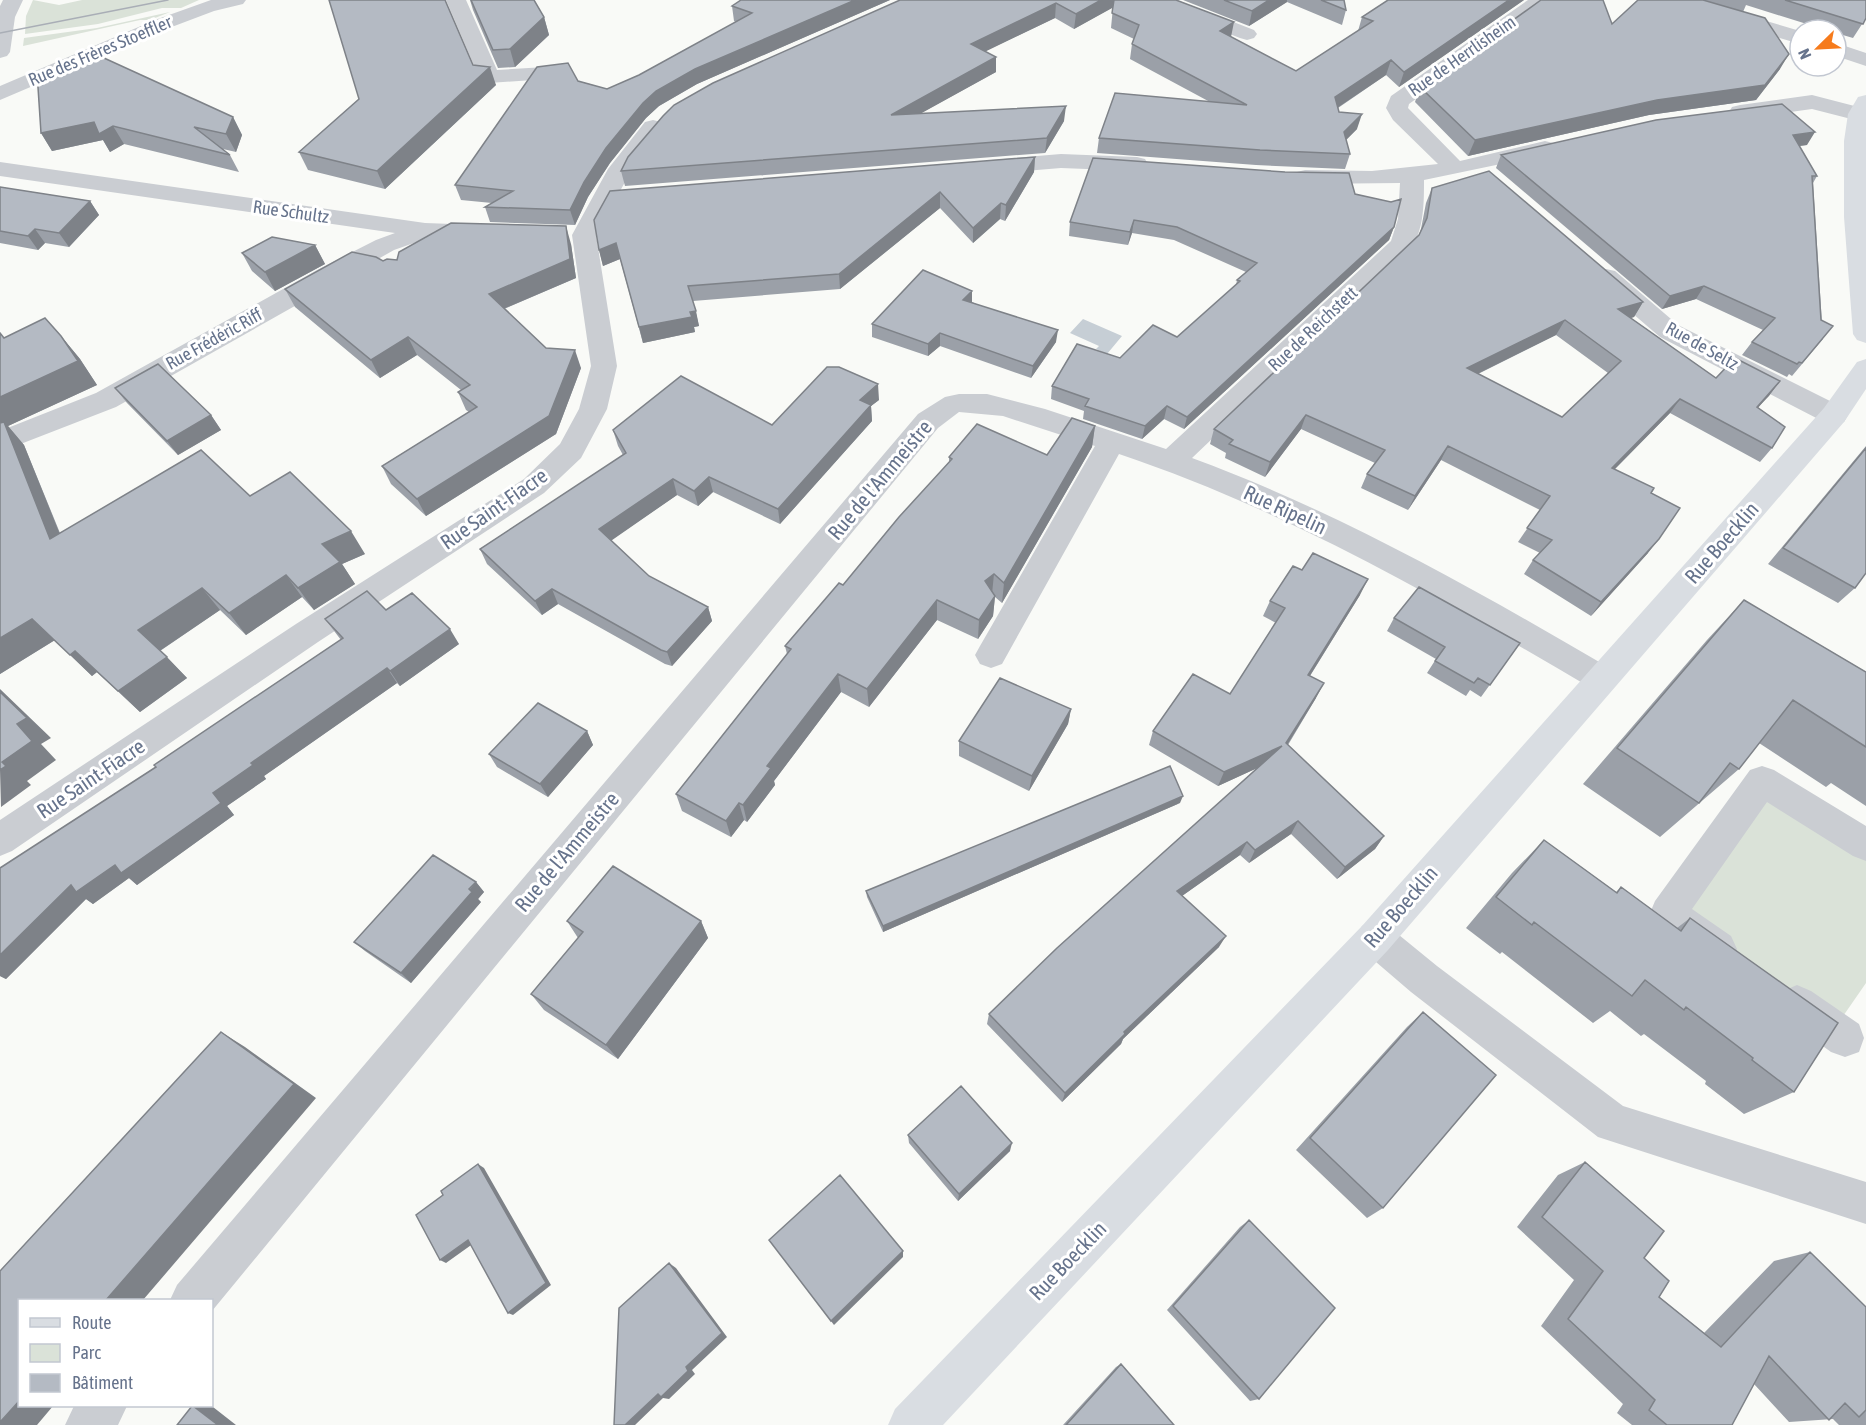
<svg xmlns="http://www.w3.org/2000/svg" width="1866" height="1425" viewBox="0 0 1866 1425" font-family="'Asap Condensed',sans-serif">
<rect width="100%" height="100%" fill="#f9faf7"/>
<path fill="#dae2d8" d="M33 0 59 5 82 0H199L181 8H162L98 24 25 34 26 16Z
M170 12 150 20H140L23 46 24 38 97 28Z
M1769 796 1866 854V983L1839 1022 1684 916Z"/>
<path fill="#c6ced5" d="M1083 319 1122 336 1107 354 1096 349 1099 346 1070 333Z"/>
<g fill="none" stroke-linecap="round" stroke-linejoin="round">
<path fill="#cacdd2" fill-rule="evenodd" d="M3 0H23L15 17 10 52 7 56 0 58V6Z
M211 0H246L243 4 214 11 169 28 0 100V86L155 20Z
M446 0H466L497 70 562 66 570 67 573 72 570 77 562 78 489 83 481 82Z
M1149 0H1177L1254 30 1257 34 1254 38 1247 40 1240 38 1152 4Z
M1528 0H1551L1409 104 1408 108 1460 161 1545 141 1553 143 1556 148 1553 153 1424 180C1424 204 1424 229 1411 249L1192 458C1339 512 1478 591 1613 670L1618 679 1613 688 1602 692 1591 688C1440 599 1286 510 1119 454L1002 664 991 668 980 664 975 655 980 646 1095 446 1003 416 959 412 938 428 212 1311V1300H170L177 1285 918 414 945 397 959 394H987L1045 409 1166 449 1391 241 1398 219 1400 183 1305 184 1297 182 1293 177 1297 172 1305 170 1372 171 1438 164 1393 120 1386 108 1391 96Z
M1664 0H1695L1800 31V44L1667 4Z
M1836 43 1866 53V66L1836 56Z
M1812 95 1866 109V119L1859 121 1812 109 1740 119 1732 117 1729 112 1732 107 1740 105Z
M653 120 661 122 664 127 631 171 596 235 617 366 607 409 581 458 544 493 318 642 12 851 0 856V820L296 624 524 479 560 444 579 409 591 366 572 235 608 169 645 122Z
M1061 154 1137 157 1145 159 1148 164 1145 169 1137 171 1061 168 991 174 983 172 980 167 983 162 991 160Z
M0 162 425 223 480 225 489 227 492 232 489 237 480 239 428 238 394 250 116 407 0 452V431L96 393 319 269 376 240 395 233 0 176Z
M1606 269 1615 271 1678 325 1844 408 1848 415 1844 422 1834 425 1824 422 1660 337 1597 283 1593 277 1597 271Z
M1762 766 1774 770 1866 826V861L1853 856 1767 802 1692 909 1731 936 1737 949 1731 962 1718 967C1696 958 1659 934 1650 913L1655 901 1750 770Z
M1375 920 1388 926 1437 966 1623 1106 1866 1182V1224L1598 1137 1411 992 1362 950 1356 938 1362 926Z
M1797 985 1811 991 1859 1024 1864 1038 1859 1052 1845 1057 1831 1052 1783 1017 1778 1004 1783 991Z
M74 1406H127L118 1425H65Z"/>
<path fill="#d9dde2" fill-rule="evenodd" d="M1866 95V343L1857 340 1853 334 1844 217V141L1848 114 1858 97Z
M1866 359V389L1844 422 1388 950 943 1425H888L895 1409 1362 926 1824 408 1857 362Z"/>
<path stroke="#a9aeb6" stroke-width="1.5" d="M0 33 168 0"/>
</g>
<path fill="#9ba0a8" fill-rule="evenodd" d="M470 0H534L544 17 549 35 515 67 498 68 473 10Z
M741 0H890L697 84 659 106 646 118 610 163 588 197 575 225 490 222 485 207 492 203 461 200 455 185 578 81 607 89 639 75 736 22 734 21 732 6Z
M900 0H1176L1231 37 1296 71 1358 31 1362 17 1524 0 1399 87 1386 75 1338 108 1339 112 1357 129 1346 140 1350 154 1345 169 1256 165 1097 153 1099 138 1210 102 1130 59 1132 44 1134 39 1111 28 1113 7 1074 29 1055 18 985 51 996 72 921 113 1064 121 1045 153 625 186 621 171Z
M1183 0H1344L1346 10 1342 25 1287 2 1249 26Z
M1703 0H1866V18L1853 38 1836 33V30H1826L1746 5 1743 12Z
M1612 24 1780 69 1756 100 1649 115 1468 156 1415 102 1420 87Z
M473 65 496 85 385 189 308 170 299 152 359 99Z
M37 72 233 117 242 135 236 152 223 149 230 155 239 172 124 144 110 152 103 140 52 151 41 133Z
M1807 145 1799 146 1817 176 1813 183 1823 339 1792 376 1789 374 1787 377 1742 355 1752 342 1763 330 1696 299 1662 309 1496 168 1501 155Z
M1035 157 1034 172 1005 221 1000 219 973 243 940 208 840 289 693 301 699 326 694 327 695 332 643 343 620 259 603 266 599 250Z
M0 187 90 201 99 215 69 247 45 243 38 250 0 243Z
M1432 188 1643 302 1634 317 1631 318 1716 378 1780 381 1758 408 1772 448 1760 462 1670 413 1615 469 1651 493 1648 553 1591 616 1524 574 1533 560 1540 553 1518 542 1540 510 1441 460 1408 510 1361 488 1367 474 1375 463 1301 429 1265 477 1225 458 1226 453 1210 444 1214 429 1419 235 1421 229 1426 203ZM1556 335 1608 373 1562 417 1478 374Z
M1355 194 1394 227 1389 240 1184 429 1164 419 1142 439 1083 419 1084 411 1051 399 1052 386 1120 358 1177 337 1236 285 1237 280 1246 272 1174 240 1132 233 1128 245 1069 236 1070 222Z
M571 244 576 278 504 309 546 348 581 368 556 434 426 516 391 484 382 466 469 412 466 410 458 392 461 390 417 355 380 378 295 307 285 289 383 261Z
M315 245 325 264 275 291 252 271 242 253Z
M972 302 1056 342 1031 378 940 346 928 356 872 337V324Z
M61 336 80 359 97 385 8 426 24 445 60 533 250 496 365 554 342 564 355 584 314 610 302 597 246 635 220 610 160 651 187 678 140 712 97 672 92 676 55 640 0 674 4 337Z
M115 388 211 415 221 430 178 455 127 403Z
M879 400 871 406 872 421 780 524 713 492 698 506 677 495 611 540 649 576 708 607 712 621 672 666 665 664 558 604 542 615 487 564 480 549 623 455 618 446 613 430 772 425Z
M1095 426 1092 447 1002 603 995 597 993 616 978 639 937 620 869 707 841 692 774 781 775 785 747 822 744 820 731 837 682 811 676 794 787 654 785 646 843 585 949 462V457L1047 455Z
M1866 446V573L1855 588 1838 603 1768 564Z
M1360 595 1310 676 1316 698 1288 745 1384 836 1375 849 1337 879 1291 834 1249 863 1240 855 1182 896 1219 947 1123 1039 1121 1044 1062 1102 987 1024 989 1014 1257 768 1218 786 1149 745 1153 731 1230 694 1276 623 1263 616 1270 601Z
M1744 600 1866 672V806L1831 783 1826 787 1759 743 1739 769 1660 837 1583 784 1707 640Z
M386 610 459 644 400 686 397 683 264 776 266 779 227 806 234 815 137 885 129 878 93 904 86 899 6 979 0 976V868L156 767 341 640 325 619Z
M1394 618 1520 643 1481 697 1470 690 1466 696 1427 673 1436 659 1387 631Z
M1071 709 1068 724 1029 791 959 756V741Z
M587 731 593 745 548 797 497 767 489 754Z
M1180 803 883 932 867 897 866 891Z
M1544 840 1616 892 1621 887 1677 928 1690 918 1794 1092 1744 1114 1705 1084 1706 1081 1644 1034 1641 1036 1610 1011 1593 1023 1502 952 1500 954 1466 928 1512 873Z
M476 882 484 892 478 899 481 902 411 983 365 951 354 942Z
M567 921H701L708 938 618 1059 544 1010 531 994 578 938Z
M1423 1012 1383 1208 1367 1218 1296 1150 1407 1027Z
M908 1135 1010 1151 958 1201 909 1143Z
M1585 1162 1644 1258 1659 1297 1704 1333 1774 1261 1810 1252 1866 1307V1425H1839L1833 1419 1789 1422 1754 1384 1732 1425H1632L1617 1413 1623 1404 1541 1326 1574 1280 1517 1227 1558 1175Z
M1249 1220 1259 1399 1250 1401 1167 1310 1240 1227Z
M1121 1364 1174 1425H1063L1116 1367Z"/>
<path fill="#7e8288" d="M855 0H890L697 84 659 106 646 118 610 163 588 197 575 225 570 210 584 182 606 148 643 103 656 91 695 69Z
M1101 0H1115L1114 7 1074 29 1076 14Z
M1269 0H1287V2L1249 26 1252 11Z
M1509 0H1524L1399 87 1404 72Z
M1056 3 1055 18 970 59 971 44Z
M544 17 549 35 515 67 510 49Z
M1234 22 1231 37 1220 31Z
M1789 54 1780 69 1756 100 1649 115 1468 156 1475 140 1657 100Z
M996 57V72L891 130V115Z
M1391 60 1386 75 1331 112 1335 97Z
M490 67 496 85 385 189 377 171Z
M1066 106 1064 121 1045 153 1047 138Z
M1362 114 1357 129 1339 147 1344 132Z
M233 117 242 135 236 152 226 134Z
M94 122 113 126 124 144 110 152 103 140 52 151 41 133Z
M1815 132 1807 145 1785 148 1793 135Z
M1035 157 1034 172 1005 221 1006 205Z
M940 192V208L840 289 839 274Z
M90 201 99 215 69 247 59 233Z
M1001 203 1000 219 973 243V228Z
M1134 220 1132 233 1128 245 1130 232Z
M566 226 571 244 576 278 496 312 489 294Z
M1394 227 1389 240 1184 429 1187 417Z
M35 229 45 243 38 250 28 236Z
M616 243 620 259 603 266 599 250Z
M315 245 325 264 275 291 265 272Z
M1704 286 1696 299 1662 309 1670 296Z
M972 291V304L963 300Z
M1643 302 1634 317 1609 324 1618 309Z
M696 311 699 326 694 327 695 332 643 343 639 327Z
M1565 320 1556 335 1459 383 1467 368Z
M1058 330 1056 342 1031 378 1033 366Z
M940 333V346L928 356V344Z
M61 336 80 359 97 385 8 426 24 445 71 562 50 539 0 430V397Z
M408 337 417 355 380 378 371 360Z
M575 350 581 368 556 434 426 516 417 499Z
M1780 381 1769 396 1745 421 1757 407Z
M878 384 879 400 871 406 872 421 780 524 778 509 860 400Z
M1680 399 1670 413 1602 482 1612 468Z
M1167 406 1164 419 1142 439 1145 426Z
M211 415 221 430 178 455 167 441Z
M1306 415 1301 429 1265 477 1270 462Z
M1095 426 1092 447 1002 603 1004 583Z
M1448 446 1441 460 1408 510 1415 496Z
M709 477 713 492 698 506 694 491Z
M673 479 677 495 605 545 599 529Z
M351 531 365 554 342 564 355 584 314 610 298 588 322 544Z
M1659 539 1648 553 1591 616 1601 602Z
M994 574 992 594 985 581Z
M286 575 302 597 246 635 229 613Z
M1368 579 1360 595 1301 690 1308 675Z
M202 588 220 610 158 652 138 630Z
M552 589 558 604 542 615 535 601Z
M995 596 993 616 978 639 979 620Z
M937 600V620L869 707 867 689Z
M708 607 712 621 672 666 667 652Z
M32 619 55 640 0 674V638Z
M450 629 459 644 400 686 390 671Z
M75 651 97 672 92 676 70 655Z
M167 657 187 678 140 712 118 691Z
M387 668 397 683 264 776 266 779 227 806 234 815 137 885 129 878 93 904 86 899 6 979 0 976V955L71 885 213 793 251 763Z
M838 674 841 692 774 781 775 785 747 822 743 805 767 766Z
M1324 683 1316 698 1279 758 1286 743Z
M0 689 51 738 41 744 56 760 27 781 31 785 1 807 0 770 2 762 17 724 0 692Z
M1071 709 1068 724 1029 791 1032 776Z
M587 731 593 745 548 797 540 784Z
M1282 746 1275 760 1218 786 1224 772Z
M1183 796 1180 803 883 932V926Z
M739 803 744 820 731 837 726 821Z
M1298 821 1291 834 1249 863 1255 850Z
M1384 836 1375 849 1337 879 1345 867Z
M1247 842 1240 855 1172 903 1177 891Z
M476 882 484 892 478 899 481 902 411 983 401 973Z
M701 921 708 938 618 1059 606 1045Z
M1226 936 1219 947 1123 1039 1121 1044 1062 1102 1065 1093 1124 1032Z
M221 1032 245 1047 316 1098 143 1300H106Z
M1012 1143 1010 1151 958 1201 959 1194Z
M478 1164 484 1168 551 1285 513 1315 508 1313Z
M468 1240 474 1243 446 1263 440 1260Z
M903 1251V1257L834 1325 831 1321Z
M669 1263 676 1268 727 1337 692 1370 695 1374 669 1399 663 1398 635 1425H625L686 1367Z
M20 1400V1406H53L37 1425H0V1422Z
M193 1406 213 1407 236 1425H218Z"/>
<path fill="#b4bac3" stroke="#7e8288" stroke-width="1.5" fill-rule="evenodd" d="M329 0H445L473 65 490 67 377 171 299 152 359 99Z
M471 0H534L544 17 510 49 493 50Z
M741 0H855L695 69 656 91 643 103 606 148 584 182 570 210 485 207 513 191 455 185 537 67 568 63 578 81 607 89 639 75 752 13 732 6Z
M900 0H1101L1076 14 1056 3 971 44 996 57 891 115 1066 106 1047 138 621 171 628 157 663 116 674 105 713 83Z
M1114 0H1176L1234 22 1220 31 1296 71 1373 21 1362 17 1388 0H1509L1404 72 1391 60 1335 97 1339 112 1362 114 1344 132 1350 154 1260 150 1099 138 1115 93 1247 105 1132 44 1139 25 1112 13Z
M1224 0H1269L1252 11Z
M1321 0H1344L1346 10Z
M1541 0H1603L1612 24 1638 0H1703L1765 18 1789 54 1765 85 1657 100 1475 140 1420 87Z
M1785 0H1866V18L1863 24Z
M104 58 233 117 226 134 194 127 230 155 113 126 99 134 94 122 41 133 37 72Z
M1782 104 1815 132 1793 135 1817 176H1812L1821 320 1833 326 1802 363 1799 362 1797 364 1752 342 1775 318 1704 286 1670 296 1501 155 1656 120Z
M1035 157 1006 205 1001 203 973 228 940 192 839 274 688 286 696 311 690 312 692 317 639 327 616 243 599 250 594 220 610 191Z
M1093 158 1285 172 1349 173 1355 194 1391 202 1401 199 1394 227 1187 417 1167 406 1145 426 1085 406 1089 399 1052 386 1077 344 1120 358 1153 325 1177 337 1240 281 1237 280 1257 263 1177 227 1134 220 1130 232 1070 222Z
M1489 171 1643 302 1618 309 1716 378 1735 358 1780 381 1757 407 1785 427 1772 448 1680 399 1612 468 1654 488 1651 493 1680 508 1659 539 1601 602 1533 560 1552 540 1527 528 1550 496 1448 446 1415 496 1367 474 1385 450 1306 415 1270 462 1229 444 1233 440 1214 429 1419 235 1427 218 1432 188ZM1565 320 1621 361 1562 417 1467 368Z
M0 187 90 201 59 233 35 229 28 236 0 231Z
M451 223 566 226 570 259 489 294 546 348 575 350 549 416 417 499 382 466 477 407 458 392 470 385 408 337 371 360 285 289 352 252 376 257 383 261 387 259 397 260 399 252Z
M272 237 315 245 265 272 242 253Z
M923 270 972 291 963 300 1058 330 1033 366 940 333 928 344 872 324Z
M45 318 61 336 78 361 0 397V333L4 338Z
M158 364 211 415 167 441 115 388Z
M827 367H839L878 384 860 400 871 405 778 509 709 477 694 491 673 479 599 529 649 576 708 607 667 652 661 650 552 589 535 601 480 549 626 453 613 430 681 376 772 425Z
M1072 418 1095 426 1004 583 994 574 985 581 995 596 979 620 937 600 867 689 838 674 767 766 771 768 743 805 739 803 726 821 676 794 791 649 785 646 839 583 843 585 899 517 952 459 949 457 977 424 1047 455Z
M4 422 50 539 201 450 250 496 290 472 351 531 322 544 340 562 298 588 286 575 229 613 202 588 138 630 167 657 118 691 75 651 70 655 32 619 0 638V423Z
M1866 448V573L1855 588 1783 548Z
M1313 553 1368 579 1308 675 1324 683 1286 743 1384 836 1345 867 1298 821 1255 850 1247 842 1177 891 1226 936 1124 1032 1125 1034 1065 1093 989 1014 1057 948 1282 746 1224 772 1153 731 1193 674 1230 694 1285 608 1270 601 1293 566 1302 570Z
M1419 587 1520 643 1490 685 1478 678 1474 683 1435 661 1445 647 1394 618Z
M367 591 386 610 412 593 450 629 390 671 387 668 251 763 253 765 213 793 221 803 121 873 115 865 76 892 71 885 0 955V868L156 767 154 765 343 638 325 619Z
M1744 600 1866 672V747L1793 700 1739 769 1730 763 1699 803 1617 748Z
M1000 678 1071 709 1032 776 959 741Z
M0 692 27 718 17 724 32 741 2 762 6 766 0 770Z
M538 703 587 731 540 784 489 754Z
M1170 766 1183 796 883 926 866 891Z
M1544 840 1617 893 1621 887 1681 931 1690 918 1838 1023 1794 1092 1752 1060 1753 1058 1686 1007 1684 1010 1645 980 1632 996 1534 922 1532 925 1496 897Z
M433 855 476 882 469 889 472 892 401 973 354 942Z
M613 866 701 921 606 1045 531 994 583 932 567 921Z
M1423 1012 1496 1075 1383 1208 1310 1138Z
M221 1032 294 1084 106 1300H20V1400L0 1422V1271Z
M961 1086 1012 1143 959 1194 908 1135Z
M1585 1162 1664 1231 1644 1258 1669 1281 1659 1297 1721 1347 1810 1252 1866 1307V1410L1859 1417 1845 1403 1829 1420 1769 1356 1732 1425H1667L1649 1410 1655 1400 1568 1319 1603 1271 1542 1217Z
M478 1164 546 1283 508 1313 468 1240 440 1260 416 1215 443 1195 441 1191Z
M840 1175 903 1251 831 1321 769 1240Z
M1249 1220 1335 1308 1259 1399 1173 1306Z
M669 1263 722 1333 686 1367 688 1371 661 1397 658 1394 625 1425H614L619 1308Z
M1121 1364 1174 1425H1066Z
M192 1406H193L218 1425H177Z"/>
<g text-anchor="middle" stroke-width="6" stroke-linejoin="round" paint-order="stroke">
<g font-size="18" fill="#66738c" stroke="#fff">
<text transform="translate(100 51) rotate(-23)" y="6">Rue des Frères Stoeffler</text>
<text transform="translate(1462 56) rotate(-35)" y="6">Rue de Herrlisheim</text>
<text transform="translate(291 212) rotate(8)" y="6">Rue Schultz</text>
<text transform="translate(1313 329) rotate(-43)" y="6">Rue de Reichstett</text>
<text transform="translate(214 339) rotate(-29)" y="6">Rue Frédéric Riff</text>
<text transform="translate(1702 346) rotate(29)" y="6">Rue de Seltz</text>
</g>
<g font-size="21" fill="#66738c" stroke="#fff">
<text transform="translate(880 480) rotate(-50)" y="7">Rue de l'Ammeistre</text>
<text transform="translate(494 509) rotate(-35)" y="7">Rue Saint-Fiacre</text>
<text transform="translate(1285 510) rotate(25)" y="7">Rue Ripelin</text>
<text transform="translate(1722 543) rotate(-49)" y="7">Rue Boecklin</text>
<text transform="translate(91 779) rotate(-34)" y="7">Rue Saint-Fiacre</text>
<text transform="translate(567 852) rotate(-50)" y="7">Rue de l'Ammeistre</text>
<text transform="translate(1401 907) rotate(-49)" y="7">Rue Boecklin</text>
<text transform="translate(1068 1261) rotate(-46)" y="7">Rue Boecklin</text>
</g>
</g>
<rect x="18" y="1299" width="195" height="108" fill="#ffffff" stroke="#c2c7d1" stroke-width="1.5"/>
<rect x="30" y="1318" width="30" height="9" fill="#d9dde2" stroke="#c2c7d1" stroke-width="1.5"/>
<text x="72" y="1329" font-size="18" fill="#66738c">Route</text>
<rect x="30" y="1344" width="30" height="18" fill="#dae2d8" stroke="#c2c7d1" stroke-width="1.5"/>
<text x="72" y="1359" font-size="18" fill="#66738c">Parc</text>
<rect x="30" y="1374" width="30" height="18" fill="#b4bac3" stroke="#c2c7d1" stroke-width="1.5"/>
<text x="72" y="1389" font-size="18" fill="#66738c">Bâtiment</text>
<g transform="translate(1818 48) rotate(246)"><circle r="28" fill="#ffffff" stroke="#c2c7d1" stroke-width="1.5"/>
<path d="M0-4.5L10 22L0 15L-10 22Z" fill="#f67b1c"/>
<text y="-9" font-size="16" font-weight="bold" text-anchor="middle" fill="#66738c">N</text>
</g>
</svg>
